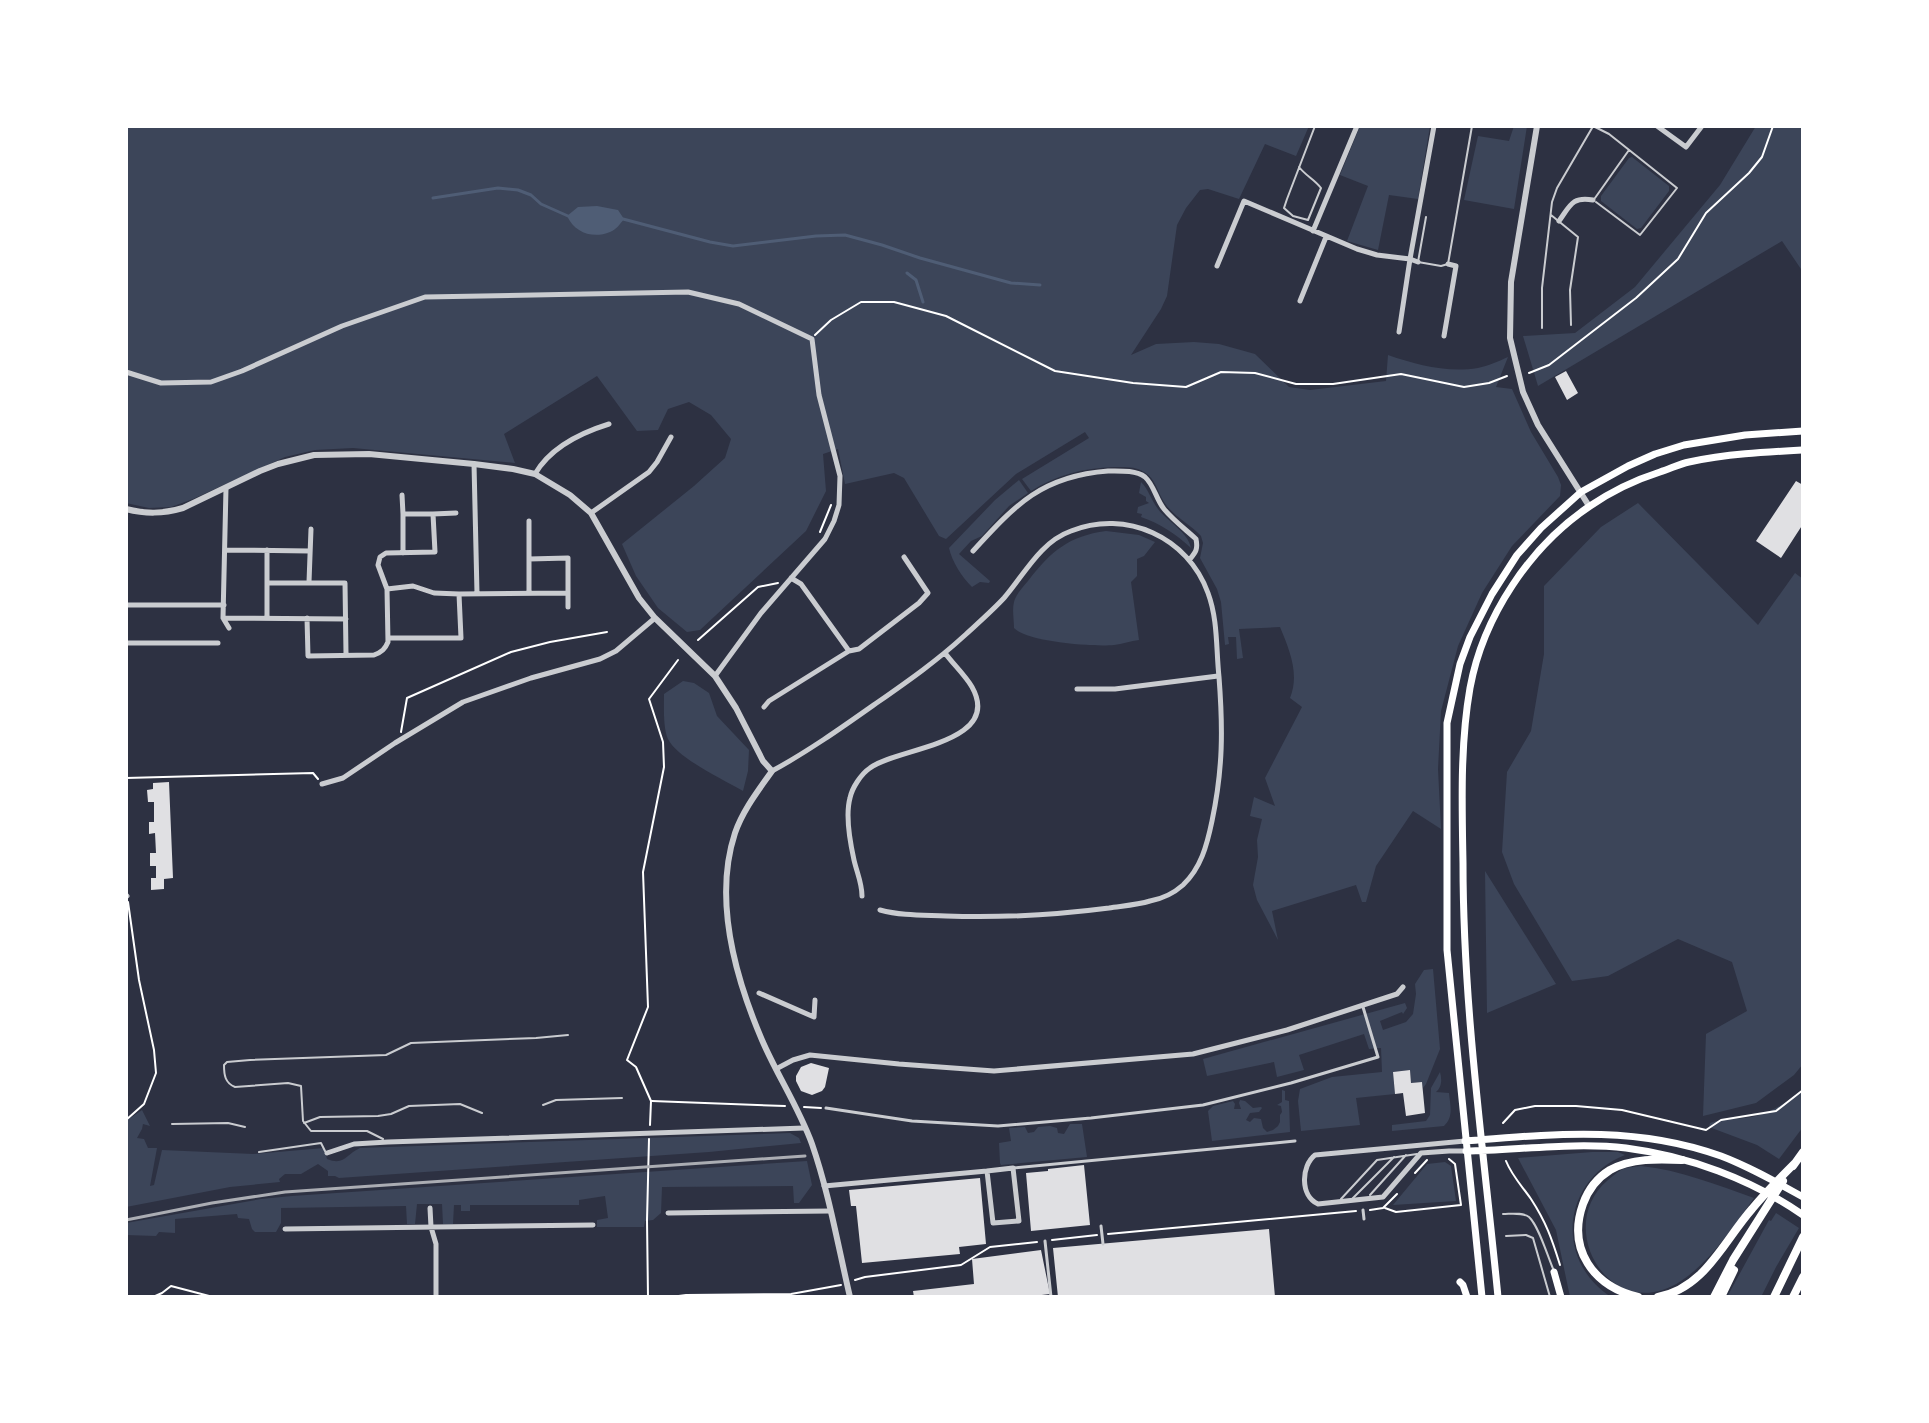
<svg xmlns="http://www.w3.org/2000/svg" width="1929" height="1423" viewBox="0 0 1929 1423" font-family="'Noto Serif',serif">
<rect width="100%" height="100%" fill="#2d3142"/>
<path fill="#3c4559" d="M126 126H1309L1296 156 1265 144 1239 199 1208 189 1200 190 1186 208 1177 225 1167 296 1161 309 1131 355 1156 344 1194 342 1219 344 1255 354 1289 387 1310 390 1386 381 1388 355C1417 365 1447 373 1478 368 1488 366 1499 361 1508 357L1496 387 1512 389 1531 432 1558 477 1561 485 1560 496 1512 546 1482 593 1458 646 1441 711 1438 769 1441 829 1413 811 1376 866 1366 902H1362L1356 885 1272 911 1278 940 1257 900 1253 885 1258 857 1257 840 1262 819 1250 816 1254 797 1275 806 1265 778 1302 707 1290 698C1300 674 1289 649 1280 627L1239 629 1243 658 1237 659 1236 637H1228L1229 644 1225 645 1221 602 1217 589 1200 558 1203 543 1201 536C1190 524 1173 516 1164 502 1157 491 1156 479 1144 472 1135 466 1124 467 1114 467 1083 468 1056 475 1031 491L1022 479 1089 438 1085 432 1016 474 946 539 939 536 904 478 894 473 845 484 838 449 823 454 826 491 806 531 700 630 687 632 658 608 636 576 622 544 694 486 725 458 731 439 711 415 689 402 668 409 658 430 637 431 597 376 504 434 515 463 353 448 315 450 285 457 193 499 171 507 149 508 126 503Z
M1360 126H1430L1418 199 1389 195 1378 250 1347 241 1368 186 1340 175Z
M1514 126H1527L1514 209 1464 200 1478 136 1509 141Z
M1756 126H1803V272L1782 241 1538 386 1523 336 1575 333 1635 287 1720 185Z
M1632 157 1669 186V191L1641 228 1637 229 1601 201V196L1629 158Z
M1019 480 1028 493 1009 506 982 536 971 541 959 554 990 581 989 583 980 582 972 587C962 577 952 562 949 548L995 500Z
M1141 482C1149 490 1151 500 1158 509 1168 522 1188 532 1191 548 1176 534 1161 524 1141 517L1142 514 1137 513 1138 507 1149 503 1146 501V497L1139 493Z
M1638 503 1758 625 1795 573 1803 579V1064L1794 1075 1756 1103 1703 1116 1706 1034 1747 1011 1732 962 1678 939 1608 976 1572 981 1514 884 1502 852 1507 772 1531 731 1544 654V586L1601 527Z
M1106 531 1139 535 1155 542 1144 556 1137 559V576L1131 582 1139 640C1131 641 1122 644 1114 645 1093 647 1027 642 1014 628 1014 619 1012 610 1014 602 1016 594 1023 587 1028 581 1051 551 1069 536 1106 531Z
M683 681 694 683 709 693 717 716 749 750 748 771 743 791C724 780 677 758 668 739 663 728 664 707 664 694Z
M1485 871 1556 984 1487 1013Z
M1433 969 1440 1049 1426 1084 1423 1088 1422 1082 1411 1083 1410 1070 1393 1072 1395 1094 1356 1098 1360 1125 1301 1131 1298 1101 1300 1089 1332 1077 1382 1072 1381 1048 1369 1049 1364 1034 1299 1055 1304 1070 1277 1077 1274 1062 1207 1076 1203 1059 1405 1003 1407 1008 1403 1014 1402 1012 1380 1021 1383 1030 1406 1022 1413 1014 1416 994 1415 984 1424 970Z
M1440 1072C1442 1079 1442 1087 1436 1092L1449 1093C1450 1105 1454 1117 1444 1126L1392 1131V1125L1426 1121 1430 1115 1431 1088Z
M1282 1090 1285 1091V1100L1289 1101 1290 1132 1212 1141 1208 1111 1213 1106 1233 1101 1235 1104 1234 1109H1241L1239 1103 1240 1100 1245 1101 1253 1108 1261 1107 1262 1108 1259 1112 1250 1113 1246 1120 1250 1122 1254 1118 1261 1119 1263 1128 1267 1132 1273 1130 1278 1126 1280 1122V1115L1282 1112 1281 1106 1277 1105 1282 1102Z
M1803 1092V1127L1779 1159 1757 1145 1709 1127 1710 1123C1725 1117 1741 1120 1756 1116 1773 1111 1788 1101 1803 1092Z
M142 1110 150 1126 143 1124 142 1129 137 1138 144 1139 148 1148H157L150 1186 154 1185 162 1150 253 1154 324 1148 327 1159C345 1166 346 1154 360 1148L790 1133 799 1138 801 1143 709 1152 339 1178 335 1176H328V1171L318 1164 301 1174H285L279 1179 280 1182 230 1187 126 1207V1121Z
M1070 1124H1082L1087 1157 1001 1165 1000 1163 999 1143 1011 1141 1009 1128 1025 1127 1028 1133 1034 1132 1038 1127 1050 1126 1057 1128 1058 1133 1064 1134Z
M1592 1152H1618L1625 1155C1562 1180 1554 1260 1611 1297H1570L1556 1230 1518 1158Z
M807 1161 812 1185 799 1203H794L793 1186 662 1187 661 1213 653 1220 645 1221 644 1227H597V1220L608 1218 605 1196 579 1200V1205H470V1211H461V1205H454L453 1224H443L442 1204H417L415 1224H407L406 1206 281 1208V1223L276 1232H255L252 1229 249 1219 238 1218 237 1214 175 1219V1233L159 1232 156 1236 126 1235V1223L261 1199 292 1196Z
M1445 1162 1451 1166 1456 1201 1393 1205 1427 1164Z
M1641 1166C1680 1170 1717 1185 1754 1198 1733 1227 1711 1261 1681 1281 1611 1327 1552 1227 1608 1180 1612 1177 1618 1171 1623 1169 1628 1167 1635 1167 1641 1166Z
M1776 1213 1799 1228 1776 1267 1761 1297H1727L1769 1220 1771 1221Z"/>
<path fill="#4f5d75" d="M597 206 618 210 624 219C620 224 616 230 610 232 593 239 575 233 567 216L578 207Z"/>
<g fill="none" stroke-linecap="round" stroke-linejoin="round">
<path stroke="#4f5d75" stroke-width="3" d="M433 198 498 188 518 190 531 195 541 204 568 216
M623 219 710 242 733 246 816 236 845 235 882 245 920 258 1011 283 1040 285
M907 273 916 280 923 302"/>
</g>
<path fill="#e0e0e3" d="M1566 371 1578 393 1567 400 1555 377Z
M1796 481 1803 485V524L1781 558 1756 541Z
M169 782 173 878 164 879V889L151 890V878H156V866H150V853H156L155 833 149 834V822H154V802H148L147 790 153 789V783Z
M811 1063 829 1068 825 1087 822 1091 812 1095 801 1091 796 1081V1076L801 1067Z
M1410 1070 1411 1083 1422 1082 1425 1113 1406 1116 1403 1093 1395 1094 1393 1072Z
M1084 1165 1090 1225 1031 1231 1026 1173 1048 1171V1169Z
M980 1178 986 1244 959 1247 960 1254 862 1263 856 1206H851L849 1190Z
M1269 1229 1275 1297H1058L1053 1248Z
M1041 1250 1050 1294 1025 1297H914L913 1291 974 1284 972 1259Z"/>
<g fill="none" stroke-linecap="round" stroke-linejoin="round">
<path stroke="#fff" stroke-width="2" d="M815 335 831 320 861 302H894L946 316 1055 371 1133 383 1186 387 1221 372 1255 373 1296 384H1333L1401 374 1464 387 1489 383 1507 376
M1529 373 1549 365 1636 298 1678 259 1706 213 1749 173 1762 157 1773 126
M820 532 831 505
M698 640 758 587 778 583
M401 732 407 698 511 652 550 642 607 632
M126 778 313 773 318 779
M652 1101 785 1106
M804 1107 821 1108
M126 1120 144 1104 156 1073 154 1050 139 980 128 902
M1503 1123 1515 1110 1535 1106H1576L1622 1110 1706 1130 1721 1120 1776 1111 1803 1090
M650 1125 651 1101 636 1067 627 1060 648 1007 643 872 664 767 663 742 649 699 678 660
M1506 1161C1512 1176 1522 1186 1531 1199 1546 1222 1552 1239 1560 1265
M1415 1173 1427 1160
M1385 1208 1396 1212 1461 1205 1455 1164 1449 1159
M1370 1210 1383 1208 1397 1194
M1108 1234 1356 1211
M1052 1240 1097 1235
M855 1280 865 1277 961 1265 990 1247 1037 1242
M443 1296 625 1297
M153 1297 162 1293 171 1286 213 1297
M418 1297H429
M648 1297 647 1220 649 1139
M671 1297 686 1295 791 1294 841 1285"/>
<path stroke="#caccd0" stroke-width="2" d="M1593 126 1609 134 1677 188 1640 235 1596 202
M1299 167C1306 176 1314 179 1321 188L1308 220 1293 216 1284 208 1287 199 1315 126
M1595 198 1629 150
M1551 215 1578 237 1570 290 1571 325
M1426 217 1418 262 1441 266 1448 264 1472 126
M1542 328V288L1552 202 1557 188 1592 128
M543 1105 556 1100 622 1098
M304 1123 320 1117 378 1116 391 1114 409 1106 460 1104 482 1113
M172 1124 228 1123 245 1127
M383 1139 367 1131H311L303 1121 301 1086 288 1083 235 1087C225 1083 224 1075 224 1065L227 1062 250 1060 386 1055 411 1043 536 1038 568 1035
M259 1152 321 1143 325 1151
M1370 1195 1406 1155
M1353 1198 1394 1157
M1341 1199 1377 1160 1417 1154
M1503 1214C1511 1214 1522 1212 1529 1217 1539 1226 1548 1258 1554 1271
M1506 1236 1526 1235 1533 1238 1550 1297"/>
<path stroke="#caccd0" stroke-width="3" d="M826 1108 912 1121 998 1126 1091 1118 1203 1105 1291 1083 1378 1057 1363 1007
M1013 1168 1295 1141
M1363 1210 1364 1219
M1101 1226 1103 1244
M1045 1241 1051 1297"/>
<path stroke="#caccd0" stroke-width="5" d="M1657 126 1686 147 1702 126
M1559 221C1570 206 1572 196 1593 200
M1313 231 1357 126
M1217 266 1244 201 1357 249 1377 255 1410 259 1434 126
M1300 301 1326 237
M1399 332 1410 259 1418 262
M1444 336 1456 266 1448 264
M126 372 161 383 211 382 242 371 342 326 425 297 688 292 739 304 812 339 819 395 840 476 839 505 834 521 825 539 761 613 715 676
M474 464 477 593
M535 474C550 448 580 433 609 424
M226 488 223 618 229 628
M402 495 403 514
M591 513 649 472 657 462 671 437
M433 514 456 513
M529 521V559
M225 550 310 551
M973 551C1016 504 1042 476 1108 471 1119 471 1136 470 1145 477 1154 485 1156 499 1164 509 1173 520 1185 529 1196 539 1198 549 1196 552 1190 559
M791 578 801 584 849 651
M309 582 311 529
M267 583H345L346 654
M387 589 413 586 434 593 459 594 568 593V558L529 559V593
M568 593V607
M126 605H224
M267 617V550
M223 618 346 619
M307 618 308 656 374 655C382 652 385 649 388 642L387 589 378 565 380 557 386 553 435 552 433 514H403V553
M388 638H461L459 594
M126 643H218
M1077 689H1115L1218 676
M764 707 769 701 849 651 859 649 919 603 928 593 904 557
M772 771C809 751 844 726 878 702 908 681 938 660 964 636 977 624 992 611 1004 598 1024 575 1040 542 1071 531 1126 509 1188 537 1208 593 1218 620 1216 649 1219 677 1223 729 1223 769 1212 821 1207 845 1201 868 1183 885 1174 893 1161 899 1150 901 1137 905 1122 906 1109 908 1055 915 1001 918 946 916 924 915 902 916 880 910
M322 784 343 778 395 743 463 702 531 678 600 659 616 651 655 618
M126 895 127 896
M862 896C862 883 857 873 854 860 850 842 845 816 850 798 852 788 861 774 870 768 895 748 1004 744 972 687 965 675 953 664 945 653
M759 993 814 1017 815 1000
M776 1069 793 1060 810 1055 899 1064 994 1071 1193 1054 1287 1030 1397 994 1403 987
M1465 1141 1315 1155C1301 1166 1300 1196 1318 1204L1383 1197 1421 1153 1449 1151H1466
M327 1153 354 1144 388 1142 804 1128
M824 1186 987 1171 1013 1168 1019 1221 993 1223 987 1171
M430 1208 431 1227 436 1244V1297
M668 1213 830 1211
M285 1229 593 1225"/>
<path stroke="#caccd0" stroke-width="6" d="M1537 126 1511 282 1510 338 1523 392 1538 425 1589 506
M126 509C146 514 162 514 183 508L260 471 278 464 314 455 369 454 474 464 513 469 535 474 570 495 591 513 639 598 655 618 715 676 736 708 763 761 772 771C758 791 743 810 735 833 713 900 735 977 762 1040 777 1075 799 1108 812 1144 829 1193 838 1246 850 1297"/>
<path stroke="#fff" stroke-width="7" d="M1465 1141C1553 1134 1635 1125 1721 1156 1750 1167 1776 1182 1803 1197
M1466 1151C1518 1150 1576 1142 1626 1148 1688 1156 1751 1179 1803 1215
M1554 1272 1561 1297
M1460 1282 1463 1285 1467 1297
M1482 1297 1447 950V723L1460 664 1470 637 1492 594 1517 555 1541 528 1581 492 1628 466 1655 454 1684 445 1745 435 1803 431
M1498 1297C1484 1152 1463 1009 1463 863 1462 806 1460 745 1470 688 1483 617 1530 546 1590 506 1612 491 1635 480 1660 472 1670 469 1679 464 1689 462 1726 454 1765 452 1803 450"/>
<path stroke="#fff" stroke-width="8" d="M1793 1166 1803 1152
M1638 1297C1593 1286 1567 1249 1583 1204 1588 1190 1597 1178 1610 1170 1631 1158 1659 1159 1682 1160
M1658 1297C1705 1288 1723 1242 1752 1209 1765 1193 1780 1178 1795 1163
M1714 1297 1733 1260 1783 1181
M1721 1297 1734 1270
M1774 1297 1803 1237
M1793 1297 1803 1277"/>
<path stroke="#abadb3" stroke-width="3" d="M126 1220 212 1203 285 1192 805 1156"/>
</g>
<rect width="1929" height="1423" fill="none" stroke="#ffffff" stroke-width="256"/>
</svg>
